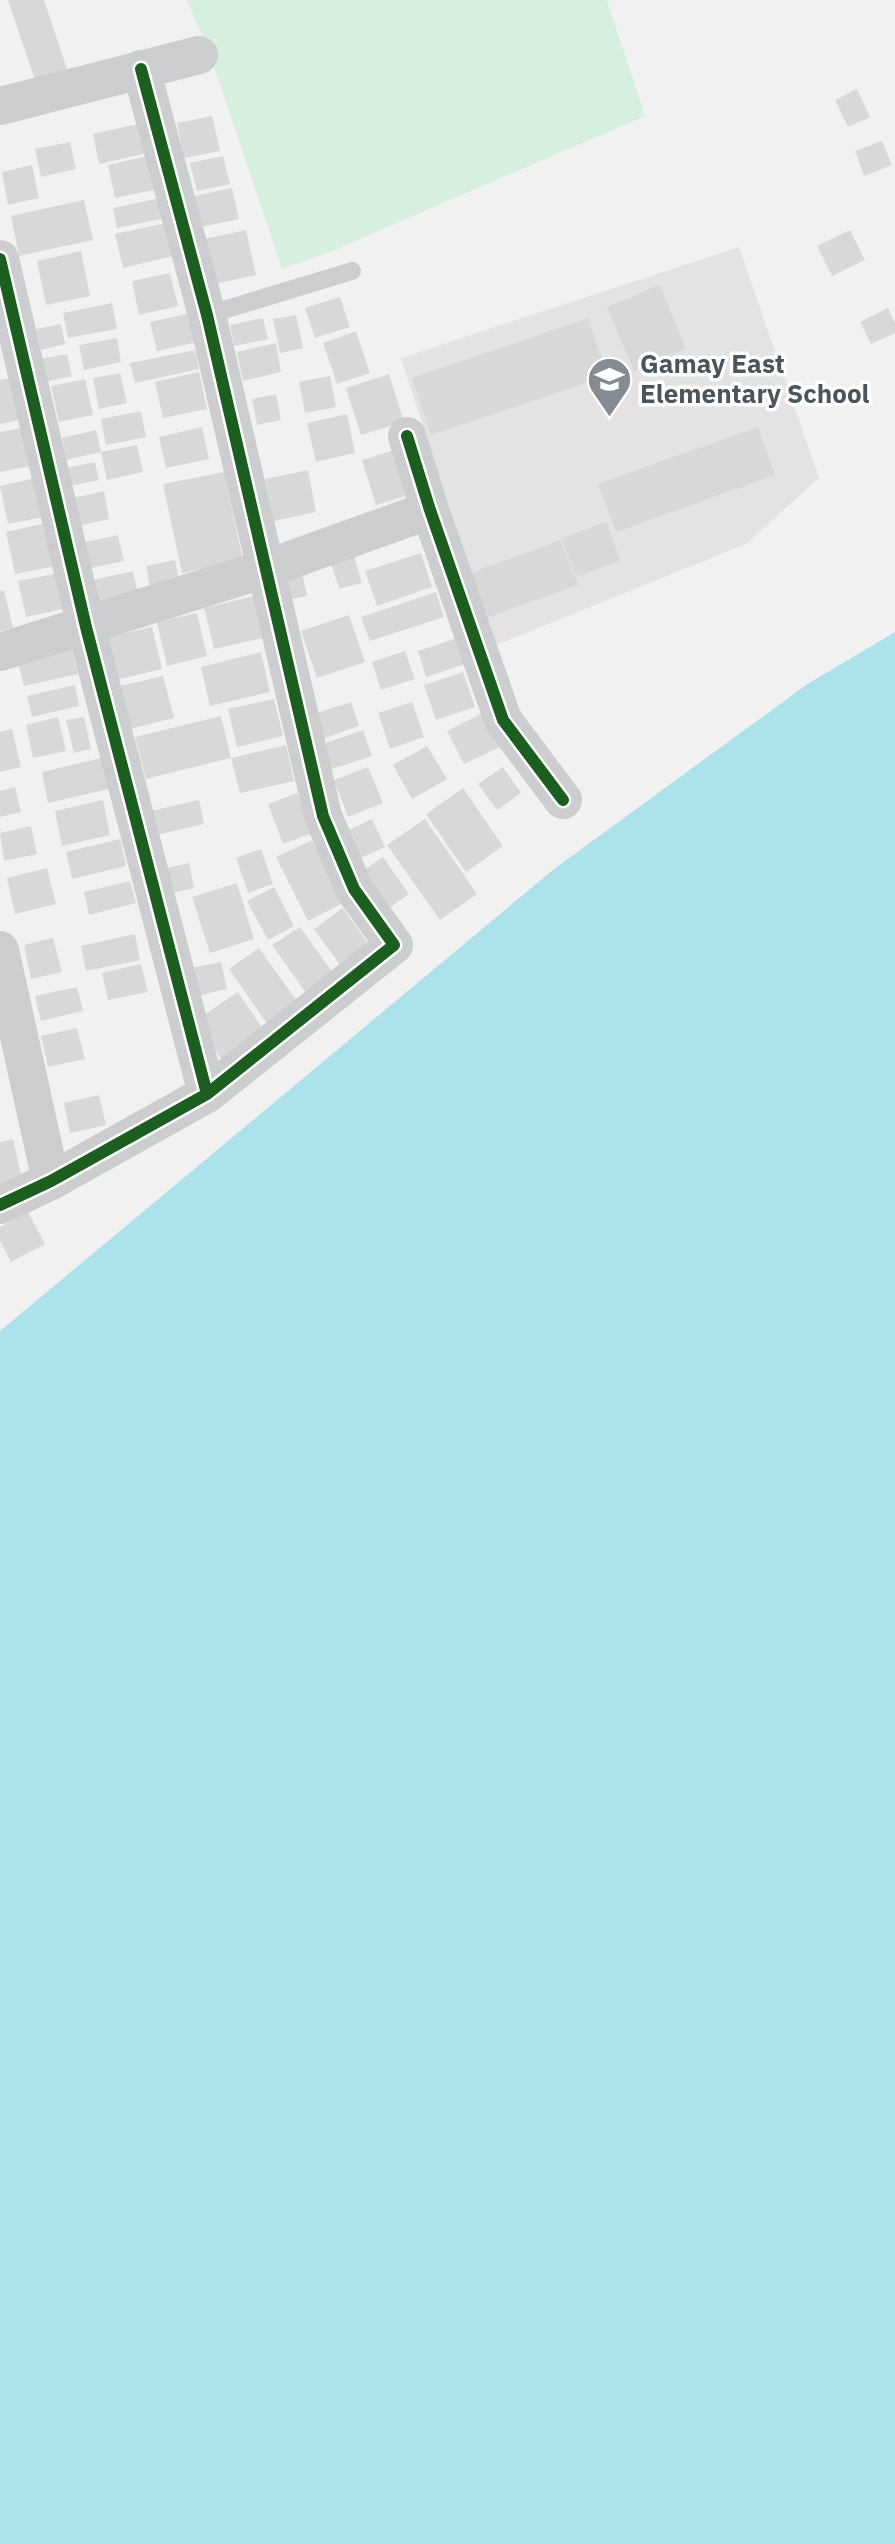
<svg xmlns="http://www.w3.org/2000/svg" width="895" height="2544" viewBox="0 0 895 2544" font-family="'IBM Plex Sans',sans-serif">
<rect width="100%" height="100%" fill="#f2f1f1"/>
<path fill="#e4e2e3" d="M739 247 819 478 746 544 494 646 401 358Z"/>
<path fill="#d7efdf" d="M187 0H607L645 116 330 252 282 269 210 55Z"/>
<path fill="#ade2eb" d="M895 632V2544H0V1331L554 869 806 685Z"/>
<path fill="#d8d8d9" d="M8 0H44L70 78 38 89Z
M857 89 870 117 848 127 835 100Z
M212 116 220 151 184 158 177 123Z
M142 123 148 153 99 164 93 134Z
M882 141 892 165 864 176 855 151Z
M70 142 76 169 41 177 35 149Z
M147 156 154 190 115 198 108 165Z
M223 156 230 184 197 191 190 163Z
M32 165 39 198 8 205 2 172Z
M232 188 239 219 201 227 194 196Z
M165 197 170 217 117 228 113 208Z
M84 200 93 240 19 256 11 216Z
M166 223 173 256 123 268 115 234Z
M246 230 256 275 214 284 204 239Z
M850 230 865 260 832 276 817 246Z
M81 251 90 296 46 305 37 261Z
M170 273 178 306 139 315 132 281Z
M660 285 686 349 634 371 607 307Z
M340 297 350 327 315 338 305 308Z
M112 303 117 329 68 338 63 313Z
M888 308 895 323V333L871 344 860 322Z
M191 313 197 342 157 351 150 322Z
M296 315 303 348 280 353 273 319Z
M263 318 268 339 234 346 230 325Z
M588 318 607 376 431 435 412 378Z
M61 324 65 344 41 350 36 329Z
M356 331 370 373 337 384 323 343Z
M117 338 121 362 84 370 79 345Z
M276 343 281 372 243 381 237 352Z
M195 350 199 369 135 383 130 363Z
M67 354 72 376 45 382 40 359Z
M199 372 207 409 163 418 155 382Z
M120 373 127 403 99 409 93 378Z
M389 374 404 422 361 435 346 388Z
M330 376 336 407 305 413 299 382Z
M16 377 25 419 0 424V380Z
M85 379 93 415 59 422 51 386Z
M276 394 281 420 257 425 252 399Z
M141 411 146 437 106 445 101 419Z
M347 414 355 453 316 462 307 423Z
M26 427 35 465 0 472V432Z
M202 427 209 459 166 468 159 437Z
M758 427 775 475 616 532 598 484Z
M96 430 101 452 66 460 62 438Z
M137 445 143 472 107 480 101 452Z
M398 449 412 494 376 505 362 460Z
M95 462 99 480 65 487 62 469Z
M308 470 316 512 274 521 265 479Z
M224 472 243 560 182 573 163 484Z
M35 478 44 517 8 524 0 486Z
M104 491 109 519 79 526 73 498Z
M607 522 620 561 576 577 562 538Z
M46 523 56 566 15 574 6 532Z
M118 535 124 561 91 568 86 542Z
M561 540 578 585 480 620 463 576Z
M421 553 432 587 377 606 365 571Z
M354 556 362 583 339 589 331 563Z
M175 560 180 587 151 593 146 566Z
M133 571 139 599 99 608 93 580Z
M59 573 67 608 26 617 18 581Z
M302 573 307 596 287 600 281 577Z
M4 590 13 628 0 631V591Z
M436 592 444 617 370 641 361 617Z
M254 596 263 638 214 649 204 608Z
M197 613 207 656 167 666 157 622Z
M349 615 365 662 317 678 301 631Z
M152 627 162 669 112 681 102 638Z
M457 638 465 664 426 677 418 651Z
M72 650 78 674 24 686 18 662Z
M405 651 415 679 381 690 372 662Z
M261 652 270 692 210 706 201 667Z
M463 672 475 707 436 720 424 685Z
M163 676 174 718 130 729 120 686Z
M75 685 79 706 32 717 27 696Z
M274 699 283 736 237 747 228 709Z
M351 702 359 726 322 739 314 714Z
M412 702 424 737 390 749 378 713Z
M483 713 500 747 464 764 447 731Z
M221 716 231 758 146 779 135 737Z
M58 717 66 751 33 758 26 725Z
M84 717 91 749 74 753 66 720Z
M12 729 21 767 0 772V732Z
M363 730 372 756 332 769 323 744Z
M286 745 294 781 240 793 231 758Z
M427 746 447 779 412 799 393 765Z
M101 758 109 789 48 803 42 772Z
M368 767 383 803 348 817 334 780Z
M503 767 521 793 497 810 478 784Z
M15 787 21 812 0 817V791Z
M463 788 503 846 466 872 426 814Z
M297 793 312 833 283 844 268 804Z
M103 800 110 835 62 846 55 811Z
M199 800 204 824 151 836 146 812Z
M372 819 385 847 358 859 347 831Z
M425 819 477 894 440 920 387 845Z
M31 826 37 854 4 861 0 833Z
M120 839 126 866 72 879 66 852Z
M312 840 343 903 308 921 276 857Z
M261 849 273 884 248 893 236 858Z
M383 857 409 894 385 911 358 874Z
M189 863 194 888 164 895 158 870Z
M47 868 56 904 15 914 7 878Z
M130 881 136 903 89 915 84 892Z
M237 883 254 939 210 953 192 897Z
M274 887 294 926 268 940 247 901Z
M343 908 374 952 345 972 314 929Z
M300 927 336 977 308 996 272 945Z
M135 934 140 960 86 971 81 946Z
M53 938 62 972 31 979 24 945Z
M259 948 299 1004 268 1025 229 969Z
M221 962 227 989 193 997 186 969Z
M141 964 148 992 108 1000 102 973Z
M77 987 83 1011 41 1021 35 996Z
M238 992 265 1032 223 1061 195 1021Z
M77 1028 85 1059 48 1067 41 1036Z
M99 1095 106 1125 70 1133 64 1103Z
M13 1139 22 1179 0 1184V1142Z
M28 1212 45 1244 11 1262 0 1241V1227Z"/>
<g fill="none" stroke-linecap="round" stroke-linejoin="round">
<path stroke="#cbcdcf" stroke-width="18" d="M207 315 352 271"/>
<path stroke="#cbcdcf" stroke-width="38" d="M0 106 199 55
M0 259 86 627 207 1094
M407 436 430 510 503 720 563 800
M0 652 268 568 430 510
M0 950 51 1181
M0 1205 51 1181 207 1094 394 945 354 889 323 816 207 315 141 69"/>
<defs>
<path id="cycleway" d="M0 259 86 627 207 1094
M407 436 430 510 503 720 563 800
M0 1205 51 1181 207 1094 394 945 354 889 323 816 207 315 141 69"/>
</defs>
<use href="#cycleway" stroke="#fff" stroke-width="17"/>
<use href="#cycleway" stroke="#1b5e20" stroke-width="12"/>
</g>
<defs>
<symbol id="school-pin" viewBox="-11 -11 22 30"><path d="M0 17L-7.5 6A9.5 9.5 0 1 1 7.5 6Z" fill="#848b91" stroke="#fff"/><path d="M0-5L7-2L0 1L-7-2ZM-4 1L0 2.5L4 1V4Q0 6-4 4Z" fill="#fff"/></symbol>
</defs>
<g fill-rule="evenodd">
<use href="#school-pin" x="584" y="354" width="51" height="69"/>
</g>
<g text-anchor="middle" stroke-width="7" stroke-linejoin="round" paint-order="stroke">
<g font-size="26" font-weight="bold" fill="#49545d" stroke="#fff" text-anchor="start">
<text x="640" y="373">Gamay East<tspan x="640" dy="30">Elementary School</tspan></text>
</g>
</g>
</svg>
